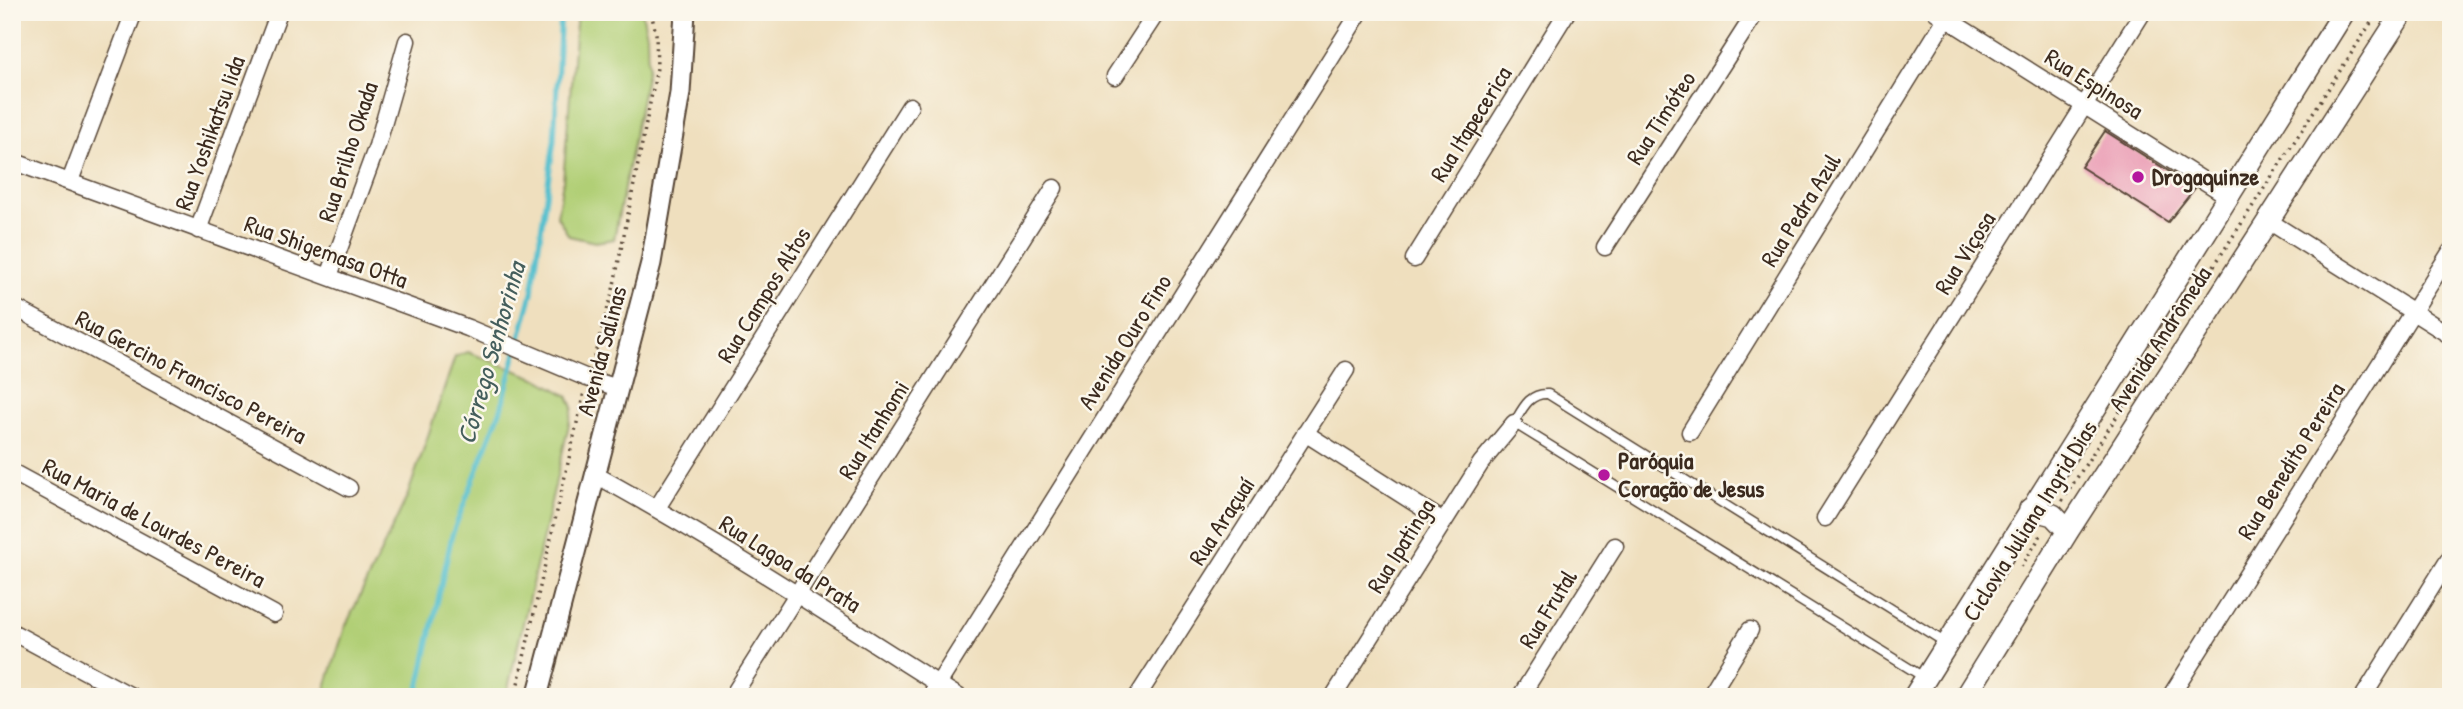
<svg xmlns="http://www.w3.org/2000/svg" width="2463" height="709" viewBox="0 0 2463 709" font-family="'Patrick Hand',sans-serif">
<rect width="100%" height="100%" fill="#fbf7ec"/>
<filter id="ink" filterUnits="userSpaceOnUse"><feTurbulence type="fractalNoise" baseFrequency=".0143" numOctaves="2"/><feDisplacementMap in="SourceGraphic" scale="14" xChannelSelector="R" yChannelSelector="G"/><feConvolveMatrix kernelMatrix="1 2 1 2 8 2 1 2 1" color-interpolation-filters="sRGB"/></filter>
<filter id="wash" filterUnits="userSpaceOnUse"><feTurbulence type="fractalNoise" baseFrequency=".00686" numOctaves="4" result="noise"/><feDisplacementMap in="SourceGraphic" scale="28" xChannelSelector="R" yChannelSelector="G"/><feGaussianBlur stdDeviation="1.57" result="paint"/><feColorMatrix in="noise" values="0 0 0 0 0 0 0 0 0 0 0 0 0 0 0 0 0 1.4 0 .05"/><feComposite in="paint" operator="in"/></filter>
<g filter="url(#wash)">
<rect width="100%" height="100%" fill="#efdfbe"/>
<path fill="#b1cf76" stroke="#767c4a" stroke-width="2" d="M577 12H642L647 35 648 67 614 239 595 242 569 236 557 216 563 181Z
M468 352 538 379 568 396 573 407 506 697H323L345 627 407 497 455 357Z"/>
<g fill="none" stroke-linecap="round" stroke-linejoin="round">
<path stroke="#54bfce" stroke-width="5" d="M417 697 452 535 501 409 532 293 554 141 561 12"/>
</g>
<g id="blocks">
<path fill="#ea9ab3" d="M2105 131 2195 188 2168 222 2081 167Z"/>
</g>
</g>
<g filter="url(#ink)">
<use href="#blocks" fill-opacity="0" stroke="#564536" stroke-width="2"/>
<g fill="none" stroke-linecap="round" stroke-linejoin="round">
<defs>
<path id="service" d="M1925 678 1520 427 1514 423C1523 408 1529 393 1548 394L1946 643"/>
<path id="minor" d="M1936 12 2228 196
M1115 76 1157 12
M12 161 468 328 587 378 618 388
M70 181 134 12
M2267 220 2451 336
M198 230 279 12
M1605 247 1756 12
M1414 259 1567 12
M329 276 377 146 407 41
M12 306 349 488
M1690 432 1950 12
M1305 433 1443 521
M12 472 274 614
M594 474C719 542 838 621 959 697
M657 508 910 106
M1825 518 2143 12
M12 632 133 697
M732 697 1054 188
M930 697 1360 12
M1137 697 1346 370
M1333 697 1481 463 1514 423
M1520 697 1615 546
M1709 697 1750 630
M2170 697 2451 251
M2363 697 2451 556"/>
<path id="tertiary" d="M537 697 651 263 680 93 685 12"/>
<path id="secondary" d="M2030 509 2053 515 2068 531
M1914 697 2344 12
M1965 697 2068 531 2403 12"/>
</defs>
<use href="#service" stroke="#564536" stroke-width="11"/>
<use href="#minor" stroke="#564536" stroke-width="19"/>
<use href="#tertiary" stroke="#564536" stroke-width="23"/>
<use href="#secondary" stroke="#564536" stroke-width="24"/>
<path stroke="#564536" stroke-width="3.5" stroke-dasharray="2 5" stroke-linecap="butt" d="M592 364 613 290 657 68 656 34 651 12
M2062 501 2378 12
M2021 567 2043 532
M515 697 584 392
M1941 697 1947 687"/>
<use href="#service" stroke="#fff" stroke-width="8"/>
<use href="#minor" stroke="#fff" stroke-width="16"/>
<use href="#tertiary" stroke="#fff" stroke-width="19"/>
<use href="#secondary" stroke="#fff" stroke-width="21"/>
</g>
</g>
<g fill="#b5179e" stroke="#fbf7ec" stroke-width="2.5">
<circle cx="2138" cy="177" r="7"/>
<circle cx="1604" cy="475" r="7"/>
</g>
<g text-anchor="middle" stroke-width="5" stroke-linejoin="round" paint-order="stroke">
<g font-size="24" fill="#3b2a1e" stroke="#fbf7ec">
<text transform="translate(2094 84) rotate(32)" y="8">Rua Espinosa</text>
<text transform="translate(1661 118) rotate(-57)" y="8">Rua Timóteo</text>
<text transform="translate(1471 124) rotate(-58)" y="8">Rua Itapecerica</text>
<text transform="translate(210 133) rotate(-70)" y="8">Rua Yoshikatsu Iida</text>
<text transform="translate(348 152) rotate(-72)" y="8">Rua Brilho Okada</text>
<text transform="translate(1801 210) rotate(-58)" y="8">Rua Pedra Azul</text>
<text transform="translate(326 252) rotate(20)" y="8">Rua Shigemasa Otta</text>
<text transform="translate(1965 253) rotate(-58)" y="8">Rua Viçosa</text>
<text transform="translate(764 295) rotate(-58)" y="8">Rua Campos Altos</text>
<text transform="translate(2160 339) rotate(-57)" y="8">Avenida Andrômeda</text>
<text transform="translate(1125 342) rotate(-58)" y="8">Avenida Ouro Fino</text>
<text transform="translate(602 351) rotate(-75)" y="8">Avenida Salinas</text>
<text transform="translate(191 377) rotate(28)" y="8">Rua Gercino Francisco Pereira</text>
<text transform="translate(874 430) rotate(-58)" y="8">Rua Itanhomi</text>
<text transform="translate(2291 461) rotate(-58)" y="8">Rua Benedito Pereira</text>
<text transform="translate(1222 521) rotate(-57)" y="8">Rua Araçuaí</text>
<text transform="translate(2030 521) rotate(-58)" y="8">Ciclovia Juliana Ingrid Dias</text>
<text transform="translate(154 523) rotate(28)" y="8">Rua Maria de Lourdes Pereira</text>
<text transform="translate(1401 546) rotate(-58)" y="8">Rua Ipatinga</text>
<text transform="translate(790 564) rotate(32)" y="8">Rua Lagoa da Prata</text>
<text transform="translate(1548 609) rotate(-58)" y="8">Rua Frutal</text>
</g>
<g font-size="24" font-weight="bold" fill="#3b2a1e" stroke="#fbf7ec" text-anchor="start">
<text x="2152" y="185">Drogaquinze</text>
<text x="1618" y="469">Paróquia<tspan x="1618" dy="28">Coração de Jesus</tspan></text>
</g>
<g font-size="26" font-style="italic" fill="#445e5c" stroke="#fbf7ec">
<text transform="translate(491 353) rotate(-74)" y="9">Córrego Senhorinha</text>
</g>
</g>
<rect width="2463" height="709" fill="none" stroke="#fbf7ec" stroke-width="42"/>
</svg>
